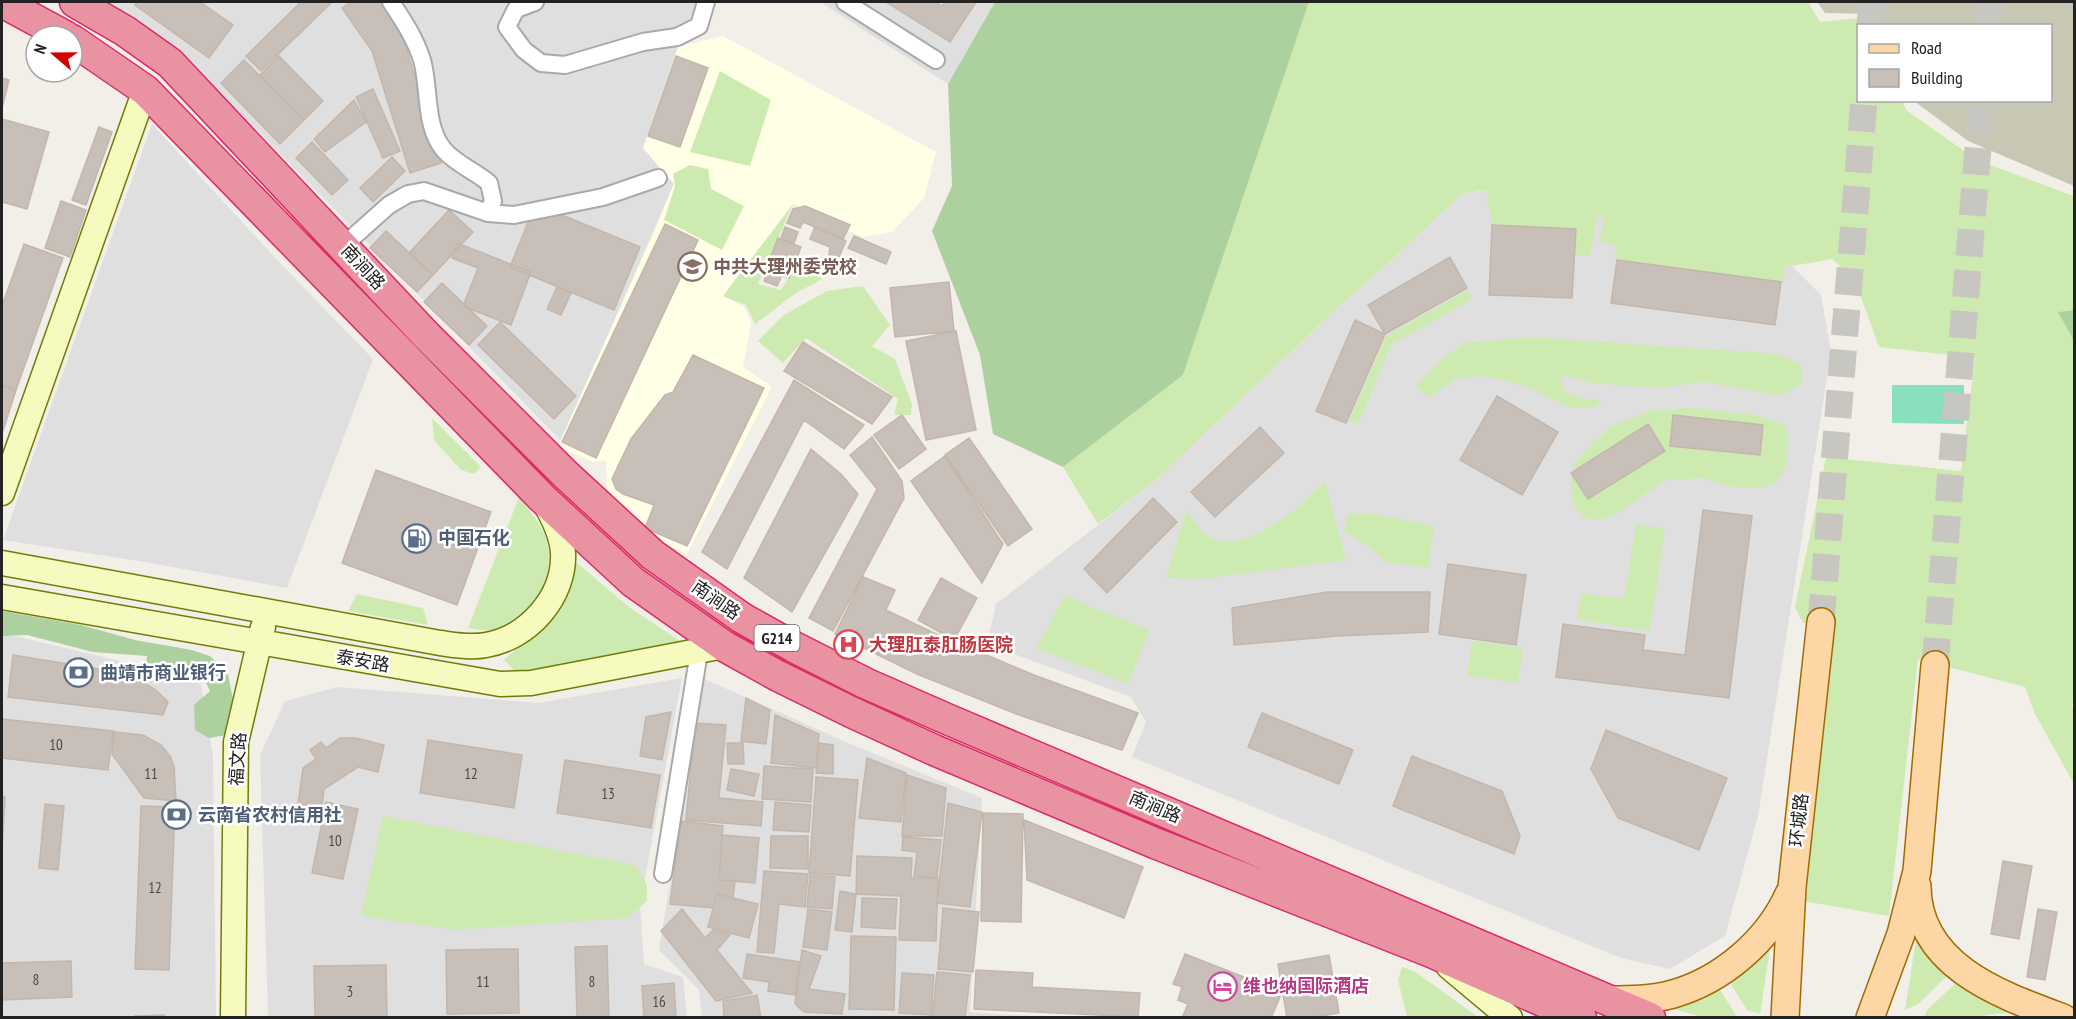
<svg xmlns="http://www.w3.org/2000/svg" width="2076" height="1019" viewBox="0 0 2076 1019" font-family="'PT Sans Narrow','Noto Sans SC',sans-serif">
<rect width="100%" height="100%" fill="#f2efe9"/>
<path fill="#e0dfdf" d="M106 2H698L678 47 643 148 674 183 562 442 210 82Z
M820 2H995L948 84Z
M152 124 280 263 373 359 287 588 145 562 3 540Z
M1504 188 1605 218 1673 244 1792 266 1821 295 1831 352 1758 816 1725 936 1670 969 1621 958 1132 757 1146 722 1131 697 987 644 996 604 1156 480 1336 309 1394 258 1462 194Z
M2 633 200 680 213 756 216 1017 2 1018Z
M698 676 846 742 982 798 970 1012 1046 1017H702L699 990 659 950 685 792Z
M682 678 640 905 644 964 683 977 687 1017H268L260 755 285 701 338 687 538 703Z"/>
<path fill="#ffffe5" d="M723 36 936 152 924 198 892 232 862 237 793 204 723 296 744 307 751 323 743 367 772 387 687 554 638 531 607 488 606 461 592 462 558 446 655 230 674 184 643 148 678 47Z"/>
<path fill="#c7c7b4" d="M1817 2H2074V186L1968 141 1914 101 2050 100V26L1881 25 1876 14 1825 13Z"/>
<path fill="#cdebb0" d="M1309 2H1808L1820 22 1868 17 1872 25 1858 26V100L1902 101 1906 110 1977 160 2074 196V310L2059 312 2074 341V697L2072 705 2074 714V784L2035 714 2025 687 1918 659 1889 916 1803 901 1831 622 1803 623 1795 607 1826 457 1961 471 1975 358 1879 347 1854 278 1832 259 1792 266 1785 265 1784 283 1617 260 1615 245 1599 241 1605 218 1597 216 1590 255H1574L1492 225 1486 190 1462 194 1394 258 1336 309 1156 480 1098 524 1063 467 1183 375Z
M720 71 771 100 750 166 690 152Z
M690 165 708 169 711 189 744 206 722 250 664 220 675 186 673 174Z
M793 204 758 284 781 290 801 258 815 259 827 264 828 272C817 285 809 285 796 293 783 302 771 313 757 322L756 326 746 305 723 296Z
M863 286 890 325 872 346 895 359 912 404 911 415H894L898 399 806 338 783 363 758 341 784 315 827 291Z
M1468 290 1471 300 1391 345 1358 424 1349 421 1386 336Z
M1530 337 1778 354 1801 365 1803 381 1794 389 1777 395 1705 382 1658 388 1591 383 1563 375 1560 382 1567 393 1581 398 1604 401 1592 408 1568 407 1525 386 1484 376 1457 378 1429 398 1416 386 1446 356 1463 343Z
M1694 408 1754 415 1784 424 1788 436V458L1782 474 1775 483 1761 488 1731 487 1703 478 1665 480 1616 514 1600 520 1585 518 1573 504 1571 487 1573 467 1587 449 1611 426 1653 410Z
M432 418 481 467 474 474 461 470 434 440Z
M1325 481 1346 560 1201 579 1166 578 1186 511C1192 518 1199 529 1207 535 1240 561 1303 505 1325 481Z
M519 497C529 509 541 524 546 539 556 569 538 614 510 627 498 633 481 630 468 628Z
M1370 513 1434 526 1428 568 1385 562 1369 547 1344 531 1347 514Z
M1636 524 1665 529 1650 631 1577 620 1581 593 1624 599Z
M577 563 629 607 683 643 612 658 516 672 504 660 535 633 566 590Z
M357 594 423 608 428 625 348 611Z
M1065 596 1149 630 1128 684 1036 648Z
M1472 641 1523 648 1518 683 1467 675Z
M383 816 635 865 647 885V901L628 918 455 930 361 916Z
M1917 933 1948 975 1918 1004 1905 1010Z
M1770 949 1760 1014 1747 1010 1730 983Z
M1402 967 1414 971 1478 1017H1407L1398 980Z
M1957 982 1976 996 2012 1012 1974 1017 1924 1018 1927 1010Z
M1719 988 1737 1017H1701L1668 1007Z"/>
<path fill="#add19e" d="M995 2H1309L1183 375 1063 467 993 434 980 355 932 231 952 186 948 84Z
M2074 310V341L2058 312Z
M2 611 81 625 135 640 192 650 210 656 228 674 236 714 226 735 209 738 195 730 194 705 210 691 205 681 193 676 158 677 145 671 147 656 93 652 27 635 2 636Z"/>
<path fill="#88e0be" d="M1892 385H1964V424L1892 423Z"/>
<path fill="#c7bfb8" stroke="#c4b6ab" stroke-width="1.5" d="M137 2H200L233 25 209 58 135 5Z
M301 2H332L261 71 246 56Z
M351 2H381L401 31 441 163 410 173 372 51 342 8Z
M886 2H935L942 6 945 2H976L950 42Z
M279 56 323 101 304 120 260 75Z
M676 56 708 68 680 147 648 136Z
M244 60 304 120 280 144 221 83Z
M2 78 9 80 2 108Z
M373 89 400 151 383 158 356 97Z
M354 100 366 122 325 152 314 139Z
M2 119 49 132 27 209 2 202Z
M99 127 112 132 86 205 72 200Z
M312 142 348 180 332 195 296 158Z
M392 157 405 171 373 202 360 188Z
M61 201 86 210 70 257 45 248Z
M805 206 850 225 843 239 803 222 800 228 787 223 793 209Z
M449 210 473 232 433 275 409 253Z
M557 213 640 247 614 310 510 267 529 220Z
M665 224 698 240 596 458 562 442Z
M1492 225 1576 229 1572 298 1489 295Z
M785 227 798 232 794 243 781 238Z
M815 227 846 241 838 259 829 255 830 247 810 239Z
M386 231 433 275 417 292 370 248Z
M854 236 891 252 886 264 848 248Z
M778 238 801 247 789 278 766 269Z
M457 243 531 272 511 325 463 306 478 268 452 258Z
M24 244 63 258 16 390 2 385V306Z
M1450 257 1467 288 1385 334 1368 305Z
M1617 260 1781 282 1775 325 1611 303Z
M768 270 782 275 777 286 764 281Z
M949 282 954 331 895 337 890 288Z
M442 283 487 326 469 345 424 302Z
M557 287 571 293 561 315 547 309Z
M1355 320 1385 334 1346 423 1316 411Z
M500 322 576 396 554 419 478 345Z
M956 331 976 430 926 440 906 341Z
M803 342 892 397 872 424 784 371Z
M693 355 764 388 687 546 645 528 654 505 623 494 616 489 612 479 631 439 665 395 673 392Z
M794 380 864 425 844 449 804 420 727 569 702 552Z
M2 385 16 390 2 434Z
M1497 396 1558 432 1522 495 1460 460Z
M902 415 926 449 899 469 874 435Z
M1673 415 1763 425 1760 455 1670 446Z
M1648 424 1665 451 1588 499 1571 473Z
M1260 427 1284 453 1215 517 1191 492Z
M872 437 902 481 904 498 833 631 809 618 877 489 850 455Z
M969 438 1032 529 1008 546 945 455Z
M811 449 841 474 858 494 792 612 744 578Z
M945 456 1003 544 982 583 911 481Z
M376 470 491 512 457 605 342 563Z
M1153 498 1177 522 1107 593 1084 569Z
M1703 510 1752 516 1729 698 1556 677 1563 624 1645 635 1643 650 1685 655Z
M1448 564 1526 575 1516 645 1439 634Z
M863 577 895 590 886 610 934 633 1034 675 1138 713 1122 750 1019 715 917 674 835 634Z
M941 578 977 598 954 640 918 620Z
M1327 592H1430L1428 632 1338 636 1234 645 1232 608Z
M13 655 117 672 139 680 156 690 168 702 163 715 8 697Z
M746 698 770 710 766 744 741 741Z
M671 712 662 760 640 756 646 717Z
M1262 713 1353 750 1339 784 1248 747Z
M775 715 819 734 816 768 771 763Z
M2 719 113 731 108 770 2 758Z
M695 723 726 725 719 798 763 802 761 826 686 820Z
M1606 730 1727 778 1699 850 1618 818 1591 769Z
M114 732 143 735 161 745 170 756 174 766 176 801 144 798 112 754Z
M340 738H356L384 745 378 772 358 767 324 789 322 807 298 804 303 768 316 759 310 750 321 742 326 748Z
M428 740 522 755 514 808 420 793Z
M727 743H743L744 764H728Z
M819 743 833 745V774L816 773Z
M1412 756 1502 791 1520 836 1514 854 1393 806Z
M867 758 906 773 901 822 859 818Z
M565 760 660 775 651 828 557 813Z
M764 766 813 769 811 802 762 799Z
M731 769 759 774 754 796 727 790Z
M907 775 946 788 942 836H902Z
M816 777 858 780 850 876 809 873Z
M2 796 5 797 2 850Z
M326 802 358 809 343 879 312 873Z
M775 802 811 805 809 832 773 830Z
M948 803 982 812 970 907 937 903Z
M45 804 64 806 58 870 39 868Z
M141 806 175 807 169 970 135 969Z
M983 813 1023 814 1021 922 981 921Z
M1024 820 1143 867 1124 918 1027 880Z
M681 821 723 826 719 880 735 881 733 898 717 894 713 908 670 904Z
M722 835 759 838 755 883 719 880Z
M771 836H808V869L770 868Z
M903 837 941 840 937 878 914 876 917 852 902 850Z
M857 856 912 858 911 878H938L936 941 899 940 901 896 856 894Z
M2003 861 2032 866 2019 939 1991 934Z
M764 871 808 874 805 907 779 904 774 953 757 952Z
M810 875 835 877 832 909 807 907Z
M840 891 856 894 852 932 835 930Z
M717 894 758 904 749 938 708 927Z
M862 898 897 899 895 929 861 927Z
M943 908 979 912 973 972 938 969Z
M682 909 705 938 713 930 730 935 717 950 752 993 716 1001 661 931Z
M808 909 832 912 827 950 803 947Z
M2038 909 2057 912 2045 980 2027 977Z
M851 936 896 937 894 1010 849 1009Z
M607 946 609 1018H577L575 947Z
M518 949 519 1013 447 1014 446 950Z
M802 950 821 956 809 989 845 994 842 1014 804 1012 795 1004Z
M747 954 800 962 795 995 768 991 769 982 743 978Z
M1185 954 1282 992 1271 1018H1182L1188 1004 1178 1000 1182 987 1173 984Z
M1329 955 1339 1013 1310 1018H1287L1278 964Z
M71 961 72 997 2 1000V963Z
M386 965 387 1018H315L314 966Z
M976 970 1033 973 1032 987 1140 993 1138 1017 974 1009Z
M937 972 970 975 965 1018H932Z
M902 973 934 975 931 1015 899 1013Z
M674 983 676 1018H644L642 986Z
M757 995 761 1018H724L723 1001Z
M164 1015V1018H135V1016Z"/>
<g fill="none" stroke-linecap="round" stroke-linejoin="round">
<path stroke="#c8c6c1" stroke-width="27" stroke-dasharray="27 14" stroke-linecap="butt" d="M1870 26 1872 2
M1988 26 1990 2
M1821 622 1864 100
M1935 665 1982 100"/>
<defs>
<path id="street" d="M535 2 516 9 507 27 524 50 541 63 565 65 643 42 677 37 699 26 706 2
M845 2 936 60
M488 213 514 215 603 197 658 178
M343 246 389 205 408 194 424 191 488 213 493 201 489 183C475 171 456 164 444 150 424 127 430 87 422 60 415 38 403 20 391 2
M663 874 699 652"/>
<path id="secondary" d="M2 493 145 90
M2 563 440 643C455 645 471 648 486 645 528 638 565 597 563 553 562 536 555 521 546 505
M2 597 500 684 531 683 724 646
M1449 967 1510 1018
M233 1018 236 742 263 627"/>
<path id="primary" d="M1917 886C1917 966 2001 995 2063 1018
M1608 1000C1629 1000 1652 1000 1673 994 1722 980 1768 941 1789 894
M1785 1018 1792 887 1821 622
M1870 1018 1901 934 1917 871 1935 665"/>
<path id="highway" d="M2 2 65 36
M75 2 125 31 170 63 427 336 565 474 653 555 742 618 794 647 865 683 947 719 1650 1018
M72 40 145 90 542 498 633 582 724 646 778 676 851 712 934 750 1157 844 1431 952 1581 1018"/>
</defs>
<use href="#street" stroke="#a9a9a9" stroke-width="20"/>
<use href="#secondary" stroke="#707d05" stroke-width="27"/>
<use href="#primary" stroke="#a06b00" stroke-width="30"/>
<use href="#highway" stroke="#dc2a67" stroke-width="33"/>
<use href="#street" stroke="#fff" stroke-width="16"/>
<use href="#secondary" stroke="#f7fabf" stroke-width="24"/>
<use href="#primary" stroke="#fcd6a4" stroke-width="27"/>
<use href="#highway" stroke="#e892a2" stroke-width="30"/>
</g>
<defs>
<symbol id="university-ring" viewBox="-11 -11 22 22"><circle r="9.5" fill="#fff" stroke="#8d6e63" stroke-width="1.5"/><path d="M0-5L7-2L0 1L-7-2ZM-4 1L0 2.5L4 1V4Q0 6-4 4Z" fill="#8d6e63"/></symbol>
<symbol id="fuel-ring" viewBox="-11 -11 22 22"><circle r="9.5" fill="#fff" stroke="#5c6f8a" stroke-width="1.5"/><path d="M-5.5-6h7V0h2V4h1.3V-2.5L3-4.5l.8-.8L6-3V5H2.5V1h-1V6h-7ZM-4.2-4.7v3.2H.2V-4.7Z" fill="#5c6f8a"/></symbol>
<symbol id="hospital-ring" viewBox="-11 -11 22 22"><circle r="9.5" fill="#fff" stroke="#e0444e" stroke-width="1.5"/><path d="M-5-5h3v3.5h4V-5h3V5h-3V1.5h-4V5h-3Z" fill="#e0444e"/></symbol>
<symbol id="bank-ring" viewBox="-11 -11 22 22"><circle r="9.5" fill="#fff" stroke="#5c6f8a" stroke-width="1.5"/><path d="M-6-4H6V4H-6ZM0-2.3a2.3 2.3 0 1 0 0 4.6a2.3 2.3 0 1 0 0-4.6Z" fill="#5c6f8a"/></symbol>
<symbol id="hotel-ring" viewBox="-11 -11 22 22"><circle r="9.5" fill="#fff" stroke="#d1479c" stroke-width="1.5"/><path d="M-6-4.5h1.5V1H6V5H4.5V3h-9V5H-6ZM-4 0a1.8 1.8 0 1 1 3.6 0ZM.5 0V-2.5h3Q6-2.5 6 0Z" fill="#d1479c"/></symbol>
</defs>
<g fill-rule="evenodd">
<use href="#university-ring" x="676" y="250" width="33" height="33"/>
<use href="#fuel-ring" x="400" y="522" width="33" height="33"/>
<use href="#hospital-ring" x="832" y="628" width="33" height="33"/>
<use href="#bank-ring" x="62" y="656" width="33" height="33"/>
<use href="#bank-ring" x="160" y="798" width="33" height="33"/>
<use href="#hotel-ring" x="1206" y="970" width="33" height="33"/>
</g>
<g text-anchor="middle" stroke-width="5" stroke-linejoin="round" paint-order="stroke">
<g font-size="15" fill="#4b4948">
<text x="56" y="750">10</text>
<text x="151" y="779">11</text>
<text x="471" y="779">12</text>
<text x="608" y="799">13</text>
<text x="335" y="846">10</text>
<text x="155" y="893">12</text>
<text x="36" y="985">8</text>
<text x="483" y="987">11</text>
<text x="592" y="987">8</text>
<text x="350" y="997">3</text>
<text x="659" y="1007">16</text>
</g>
<rect fill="#fff" stroke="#646464" stroke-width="1.5" x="754.5" y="625" width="45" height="26" rx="4.5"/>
<g font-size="16" font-weight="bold" fill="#222">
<text x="777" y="644">G214</text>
</g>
<g font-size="18" fill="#222" stroke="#fff">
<text transform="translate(363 267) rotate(47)" y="6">南涧路</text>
<text transform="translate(716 600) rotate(35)" y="6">南涧路</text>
<text transform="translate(363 661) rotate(10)" y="6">泰安路</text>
<text transform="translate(238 759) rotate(-86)" y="6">福文路</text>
<text transform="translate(1155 807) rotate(23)" y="6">南涧路</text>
<text transform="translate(1799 820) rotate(-84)" y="6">环城路</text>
</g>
<g font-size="18" font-weight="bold" fill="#785e54" stroke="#fff" text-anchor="start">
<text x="713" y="273">中共大理州委党校</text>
</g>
<g font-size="18" font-weight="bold" fill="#4e5e75" stroke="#fff" text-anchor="start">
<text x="438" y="544">中国石化</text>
<text x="100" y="679">曲靖市商业银行</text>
<text x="198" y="821">云南省农村信用社</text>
</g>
<g font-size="18" font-weight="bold" fill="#be3a42" stroke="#fff" text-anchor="start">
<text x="869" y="651">大理肛泰肛肠医院</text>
</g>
<g font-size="18" font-weight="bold" fill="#b23c85" stroke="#fff" text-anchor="start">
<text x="1243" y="992">维也纳国际酒店</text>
</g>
</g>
<rect width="2076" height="1019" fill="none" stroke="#222222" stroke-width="6"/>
<rect x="1857" y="24" width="195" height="78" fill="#ffffff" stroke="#a7a7a7" stroke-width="1.5"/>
<rect x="1869" y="44" width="30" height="9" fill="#fcd6a4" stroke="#a7a7a7" stroke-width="1.5"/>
<text x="1911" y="54" font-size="18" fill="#222222">Road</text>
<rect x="1869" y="69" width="30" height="18" fill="#c7bfb8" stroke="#a7a7a7" stroke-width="1.5"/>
<text x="1911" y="84" font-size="18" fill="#222222">Building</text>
<g transform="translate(54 54) rotate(290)"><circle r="28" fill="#ffffff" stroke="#a7a7a7" stroke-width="1.5"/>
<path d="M0-4.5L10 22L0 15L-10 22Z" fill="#d40000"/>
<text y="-9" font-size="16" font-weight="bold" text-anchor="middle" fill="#222222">N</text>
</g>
</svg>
